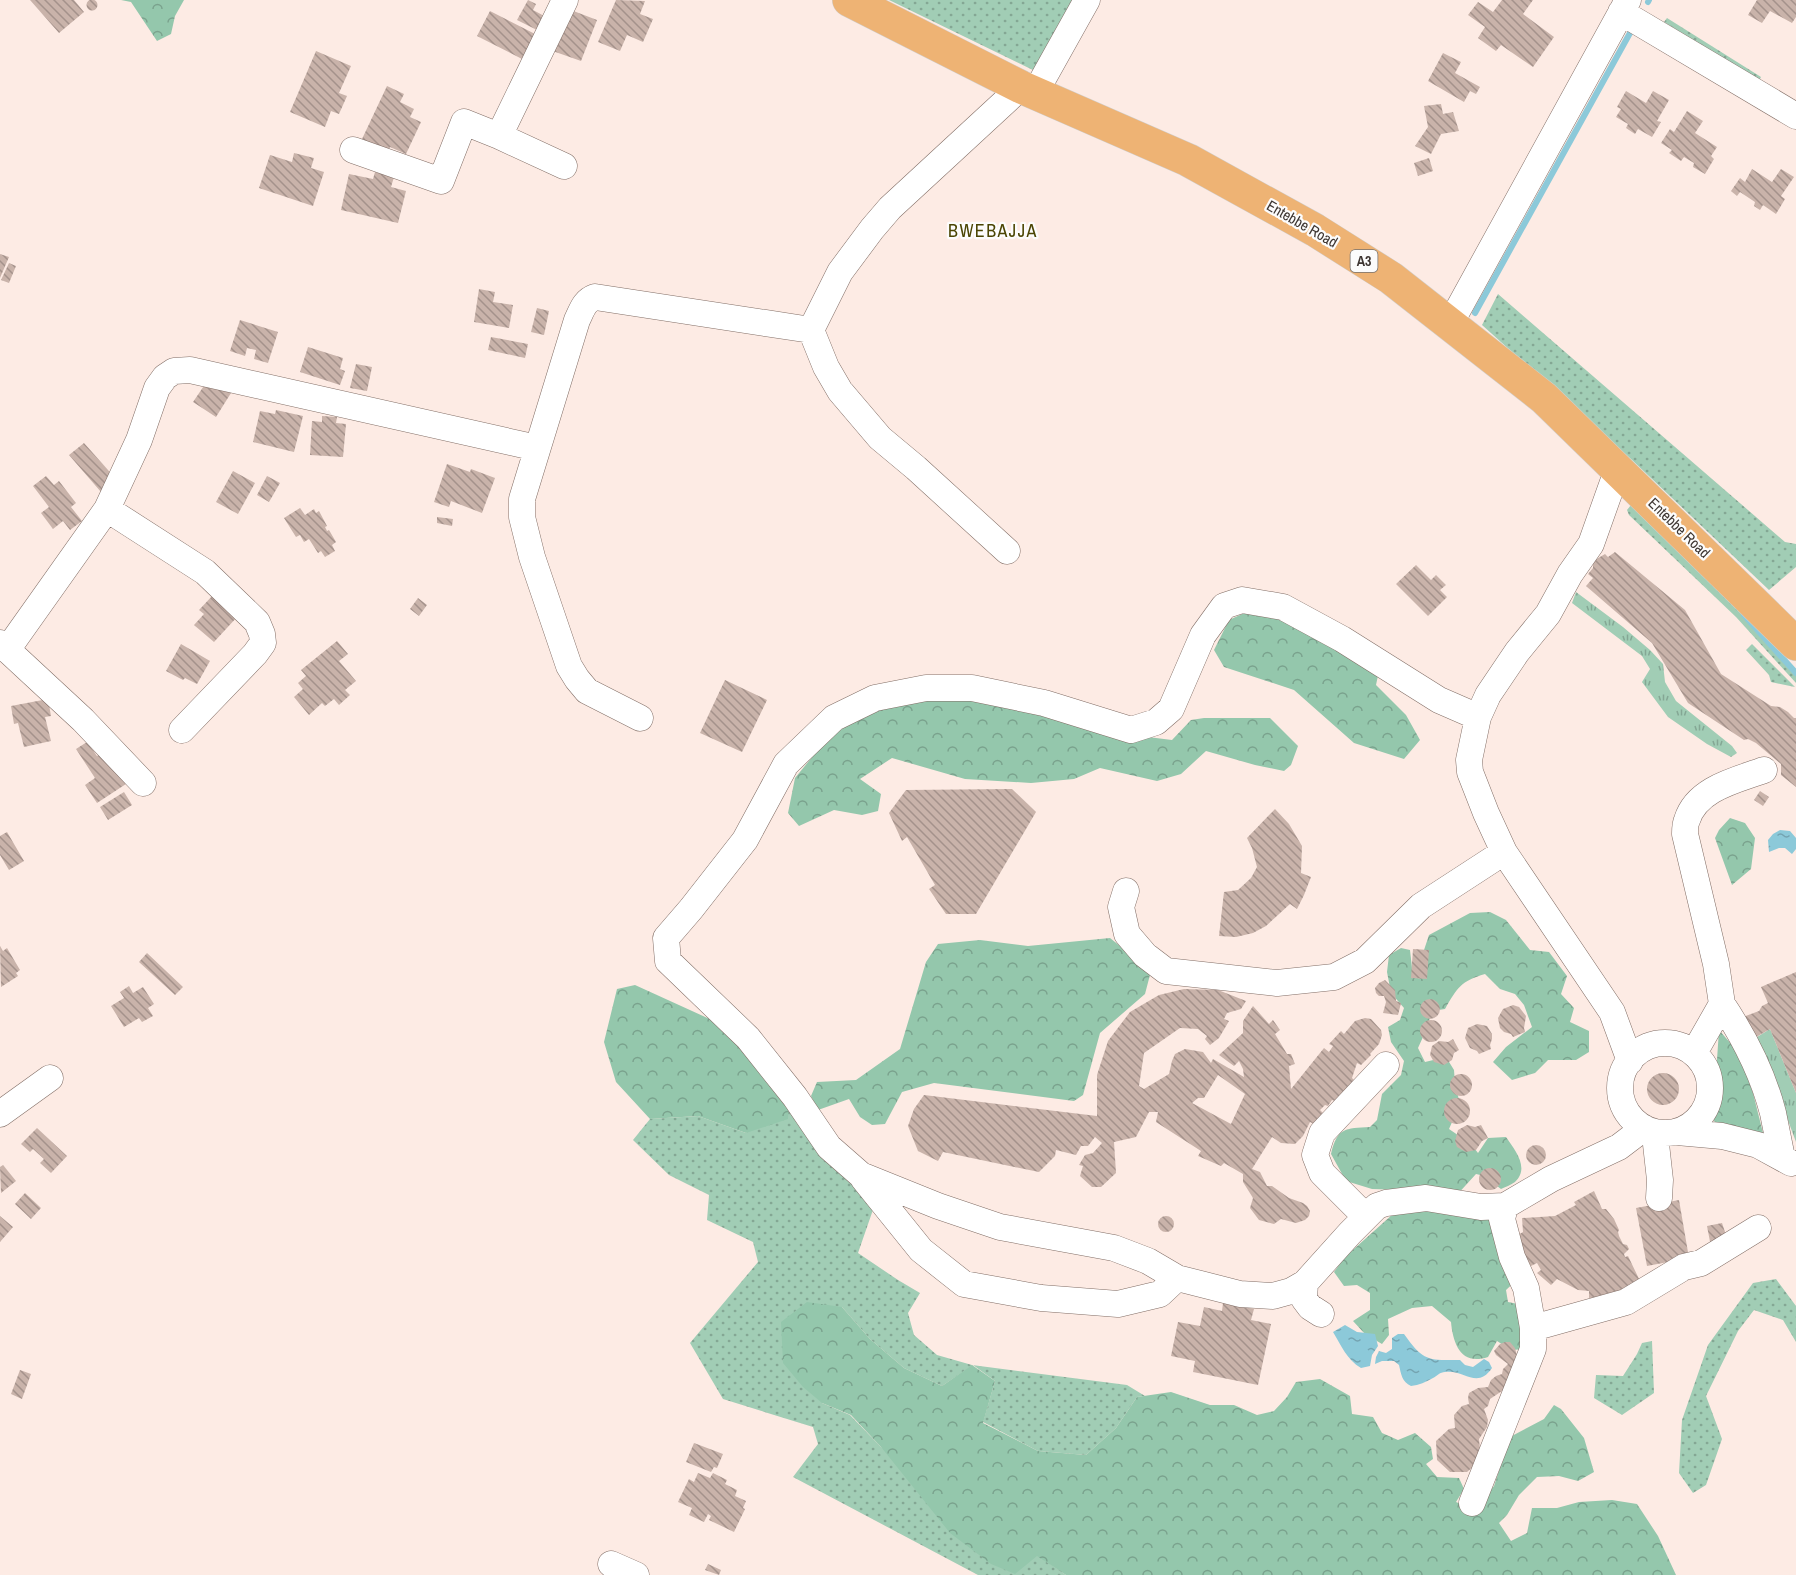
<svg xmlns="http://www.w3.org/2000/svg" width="1796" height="1575" viewBox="0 0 1796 1575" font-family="'Archivo Narrow',sans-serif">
<defs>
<pattern id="grass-dots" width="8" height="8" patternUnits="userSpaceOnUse" patternTransform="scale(1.5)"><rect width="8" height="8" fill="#a1cdb5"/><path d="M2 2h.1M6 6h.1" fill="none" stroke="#84a794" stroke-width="1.8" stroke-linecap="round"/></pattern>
<pattern id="forest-crowns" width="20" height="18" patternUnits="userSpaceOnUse" patternTransform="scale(1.5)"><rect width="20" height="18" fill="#94c7ac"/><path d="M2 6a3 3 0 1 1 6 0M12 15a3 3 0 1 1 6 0" fill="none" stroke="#7aa28d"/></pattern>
<pattern id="park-tufts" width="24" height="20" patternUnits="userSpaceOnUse" patternTransform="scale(1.5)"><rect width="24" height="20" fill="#a1cdb5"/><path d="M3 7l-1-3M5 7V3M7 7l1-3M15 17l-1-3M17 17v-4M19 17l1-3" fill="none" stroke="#84a794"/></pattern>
<pattern id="water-ripples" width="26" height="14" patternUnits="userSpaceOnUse" patternTransform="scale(1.5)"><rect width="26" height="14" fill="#8cc9d9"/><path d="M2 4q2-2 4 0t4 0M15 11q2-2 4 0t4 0" fill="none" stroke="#74a4b1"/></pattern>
<pattern id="building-back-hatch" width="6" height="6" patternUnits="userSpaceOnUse" patternTransform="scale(1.5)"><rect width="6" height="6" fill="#c9b3aa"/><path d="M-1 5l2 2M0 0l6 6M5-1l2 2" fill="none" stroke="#a4928b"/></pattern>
</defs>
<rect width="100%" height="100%" fill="#fdebe4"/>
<path fill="url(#grass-dots)" d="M889 0H1075L1037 72Z
M1667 18 1761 77 1759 81 1664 22Z
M1498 294 1785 542 1796 544V567L1769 590 1632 460 1482 325Z
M1631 505 1721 591 1796 673V683L1736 617 1629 515 1627 510Z
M1752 644 1795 687 1771 682 1769 675 1746 650Z
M789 1098 875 1204 858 1253 898 1280 920 1293 908 1313 914 1335 937 1355 972 1365 1127 1385 1145 1396 1137 1397 1116 1428 1086 1455 1038 1451 983 1422 995 1381 973 1365 942 1386 904 1368 870 1339 842 1307 822 1403 850 1415 881 1447 1066 1575H978L793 1477 818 1444 813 1427 723 1399 690 1343 758 1262 753 1242 707 1220 709 1195 669 1175 633 1140 650 1119 698 1116 746 1133Z
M1776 1279 1796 1306V1342L1783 1320 1754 1310 1738 1331 1706 1396 1722 1439 1706 1485 1693 1493 1679 1473 1682 1420 1708 1345 1753 1283Z
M1652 1341 1654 1393 1622 1415 1594 1398 1596 1375 1623 1376 1637 1354 1642 1343Z"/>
<path fill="url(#forest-crowns)" d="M121 0H184L175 16 171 34 157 41 131 2Z
M1251 610 1279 619 1380 666 1376 685 1406 715 1420 740 1404 759 1354 743 1294 690 1224 667 1214 650 1229 620Z
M943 693 1132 735 1172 740 1191 720 1204 718H1270L1298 746 1291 765 1284 771 1255 765 1206 751 1181 774 1157 781 1100 768 1074 779 1031 783 965 779 892 758 860 779 881 794 878 811 862 815 834 810 799 826 788 813 795 778 827 739 873 708Z
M1730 818 1745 823 1755 838 1751 869 1732 885 1715 838 1719 830Z
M1490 912 1506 920 1530 950 1549 952 1567 976 1561 994 1574 1008 1570 1022 1589 1031V1052L1576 1060H1548L1535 1073 1512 1080 1493 1062 1506 1047 1532 1027 1524 1005 1515 994 1500 989 1485 974C1461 981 1457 988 1445 1009L1432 1011 1427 1028 1418 1048 1425 1062 1446 1057 1454 1070 1455 1084 1460 1104 1449 1129 1471 1144 1478 1153 1488 1138 1506 1137C1515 1150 1530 1168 1515 1182 1511 1185 1505 1187 1501 1189L1493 1183 1489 1177 1476 1174 1455 1197 1404 1190 1372 1189 1346 1181 1331 1154C1337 1128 1345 1128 1370 1127L1377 1120 1382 1094 1401 1075 1404 1061 1391 1042 1388 1027 1400 1020 1404 1008 1391 993 1387 972 1389 955 1401 948 1410 950 1412 968 1419 979 1424 972 1422 956 1429 935 1470 913Z
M1110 938 1151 971 1145 994 1100 1033 1083 1095 1074 1101 934 1083 902 1092 885 1124 872 1125 860 1117 849 1099 818 1110 811 1096 817 1082 856 1080 900 1049 926 962 938 944 980 940 1028 946Z
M635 985 725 1026 789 1098 788 1119 746 1133 698 1116 650 1119 616 1082 604 1042 617 989Z
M1719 1030 1739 1053 1753 1093 1764 1137 1718 1127 1713 1119Z
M1416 1208 1488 1212 1521 1276 1506 1290 1508 1302 1523 1305 1527 1349 1511 1350 1497 1341 1488 1357C1461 1366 1453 1344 1451 1322L1432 1306 1412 1308 1388 1319 1389 1335 1382 1344 1365 1334 1353 1321 1370 1310V1293L1357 1285 1344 1286 1334 1272 1345 1257 1393 1214Z
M807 1302 842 1307 870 1339 904 1368 942 1386 972 1365 995 1381 983 1423 1038 1451 1086 1455 1116 1428 1137 1397 1171 1392 1210 1405H1234L1257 1415 1274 1411 1287 1397 1296 1382 1320 1379 1350 1396 1352 1414 1373 1417 1382 1433 1398 1440 1415 1433 1431 1447 1433 1459 1426 1464 1437 1477 1459 1478 1464 1489 1456 1502 1475 1510 1494 1486 1510 1437 1544 1419 1554 1405 1561 1409 1584 1438 1594 1472 1578 1481 1559 1476 1537 1477 1519 1495 1507 1515 1499 1523 1511 1541 1527 1533 1532 1508H1557L1579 1502 1612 1500 1637 1504 1658 1536 1676 1575H1066L1037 1556 1015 1574 991 1564 950 1533 881 1447 851 1415 822 1403 803 1387 783 1363 781 1322Z"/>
<path fill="url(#park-tufts)" d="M1576 592 1623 627 1650 650 1663 664 1665 682 1676 701 1732 746 1737 753 1731 757 1707 744 1668 717 1642 682 1650 669 1642 656 1572 603Z
M1770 1029 1796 1093V1142L1757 1037Z"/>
<path fill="url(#water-ripples)" d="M1780 830 1790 831 1796 838V849L1792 854 1785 848H1779L1769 852 1768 840 1773 834Z
M1345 1325 1357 1332 1375 1334 1378 1346 1372 1355 1370 1366 1361 1368C1347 1360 1341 1345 1333 1332Z
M1398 1334H1404C1424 1362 1428 1360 1460 1360L1465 1365 1473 1367 1484 1359 1489 1362 1492 1368C1477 1390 1464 1369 1445 1372 1440 1372 1437 1376 1433 1378 1426 1382 1419 1385 1411 1386 1402 1382 1401 1374 1399 1365L1394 1361H1382L1375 1364 1376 1357 1379 1351 1386 1353 1392 1349V1338Z"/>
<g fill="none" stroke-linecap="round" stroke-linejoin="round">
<path stroke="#8cc9d9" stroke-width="6" d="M1648 2 1649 0
M1475 313 1630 33
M1744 615 1796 673"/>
</g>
<path fill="url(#building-back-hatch)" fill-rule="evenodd" d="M86.5 5a5.5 5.5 0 1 1 11 0a5.5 5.5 0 1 1-11 0Z
M30 0H74L84 12 59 33Z
M528 0 536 4 533 10 548 18 541 32 517 20Z
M616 0 645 1 640 14 653 19 643 42 627 35 620 51 598 42Z
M1502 0H1533L1523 14 1554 37 1533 67 1501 45 1496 51 1478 38 1485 27 1468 15 1478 2 1493 12Z
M1757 0H1796V17L1792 23 1770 11 1762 23 1748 15Z
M563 7 597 20 581 61 547 49Z
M490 11 535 34 522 59 477 36Z
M316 51 351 66 339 93 347 96 339 114 331 111 325 127 290 112Z
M1443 53 1461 62 1455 73 1480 87 1476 94 1470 91 1464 102 1428 81Z
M387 86 404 94 400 102 414 109 410 117 421 122 406 154 390 147 388 151 362 139Z
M1626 91 1646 103 1653 91 1669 100 1657 121 1661 122 1652 137 1638 129 1635 134 1626 128 1628 124 1616 117 1621 109 1617 107Z
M1441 104 1443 114 1453 112 1459 131 1441 134 1431 154 1415 146 1428 127 1424 106Z
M1687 111 1703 121 1695 133 1717 147 1711 156 1714 159 1705 174 1693 167 1694 163 1684 157 1681 161 1669 153 1672 150 1661 143 1670 129 1674 132Z
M294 153 314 158 311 168 324 172 313 206 259 188 270 155 292 162Z
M1429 158 1433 171 1418 176 1414 163Z
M1752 169 1772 182 1781 169 1794 177 1781 196 1785 199 1776 214 1763 205 1760 210 1754 206 1755 202 1740 192 1737 196 1731 191 1740 178 1745 182Z
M375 172 394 177 391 187 406 191 398 223 341 210 349 174 373 179Z
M0 254 9 257 0 278Z
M9 263 16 266 9 283 1 280Z
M479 289 495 292 493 302 513 305 509 328 474 322Z
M537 308 549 311 544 335 531 332Z
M240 320 278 332 268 363 254 359 256 350 247 348 245 356 230 351Z
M491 337 528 344 525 358 488 350Z
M308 347 343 358 340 369 345 371 340 385 300 372Z
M356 364 372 367 367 391 350 388Z
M214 371 236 385 216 417 193 402Z
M276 410 303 416 294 452 253 442 260 411 275 414Z
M322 416 337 417 336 423 346 424 343 457 310 455 312 421 322 422Z
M84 443 116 479 101 492 69 455Z
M447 464 470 472 471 469 495 478 482 513 451 501 449 507 434 502Z
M233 471 255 483 238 514 216 502Z
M46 476 54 485 59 481 76 503 71 507 82 521 70 530 63 521 53 529 41 513 49 507 33 486Z
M267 476 280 483 269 502 257 495Z
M300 508 305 515 314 509 316 513 319 511 327 526 325 527 327 531 329 530 336 542 332 545 335 551 325 557 321 551 318 553 309 539 304 542 300 535 296 537 284 518Z
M437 517 453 519 452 526 437 523Z
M1615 552 1685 610 1721 674 1771 706 1780 707 1788 712 1794 718H1796V787L1781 775V764L1756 743 1748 739 1744 740 1688 703 1652 643 1586 586 1593 578 1588 574 1593 568V561L1605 554 1608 557Z
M1416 565 1431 580 1436 575 1446 585 1440 590 1447 597 1428 616 1396 584Z
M214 594 238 616 214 642 194 625 204 614 199 610Z
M418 598 427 605 419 616 410 609Z
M337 641 348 654 339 661 356 681 345 690 350 695 339 705 334 699 325 706 322 703 309 715 294 697 303 689 298 683 306 676 301 670Z
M181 644 210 661 197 684 185 678 183 680 166 671Z
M725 680 767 700 742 752 700 733Z
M48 699 51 716 45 717 51 741 24 747 18 723 14 724 11 706Z
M87 742 97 756 105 751 126 784 97 803 85 785 95 778 76 749Z
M1012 789 1036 812 976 914H946L929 889 935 885 907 837 902 841 889 813 906 790Z
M1760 791 1769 797 1763 806 1754 800Z
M124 792 132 805 108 820 100 807Z
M1275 809 1289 824 1302 846 1301 873 1311 877 1304 895 1297 909 1290 904 1266 926 1253 933 1236 937 1219 936 1224 892 1238 890 1251 878 1257 867 1252 848 1247 838Z
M7 832 24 861 9 870 0 855V836Z
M0 946 3 951 7 948 20 970 16 973 18 976 1 987Z
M1413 949 1429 950 1427 979 1411 978Z
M147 953 183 987 175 995 139 962Z
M1796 972V1093L1770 1029 1746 1043 1735 1020 1759 1011 1762 1006 1768 1003 1761 987Z
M1385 980 1395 990 1396 1001 1401 1003 1398 1015 1383 1013 1386 1002 1384 996H1379L1376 993 1375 988 1379 983Z
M129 986 133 993 143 987 154 1004 148 1008 153 1016 142 1022 139 1018 124 1027 111 1006 124 998 120 992Z
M1184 989 1218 990 1246 1001 1241 1009 1227 1013 1224 1019 1229 1021 1219 1038 1210 1045 1205 1039 1207 1036 1198 1029 1180 1028 1144 1053 1139 1086 1144 1089 1169 1074 1172 1061 1175 1054 1185 1049 1203 1052 1211 1063 1213 1059 1244 1077 1243 1069 1239 1061 1234 1066 1219 1055 1243 1033V1021L1253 1006 1269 1024 1273 1020 1280 1030 1275 1034 1287 1054H1291L1295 1064 1289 1066 1291 1089 1324 1048 1329 1052 1333 1046 1329 1044 1341 1031 1344 1034 1355 1021 1365 1018 1371 1019 1381 1030 1382 1035 1379 1044 1370 1054 1371 1055 1361 1065 1357 1063 1352 1078 1355 1081 1337 1102 1332 1100 1328 1106 1325 1105 1320 1110 1323 1113 1314 1124 1310 1122 1303 1136 1295 1144 1281 1143 1272 1137 1252 1169 1260 1172 1267 1186H1272L1289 1198 1303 1203 1307 1206 1310 1211 1309 1216 1305 1220 1296 1223 1281 1219 1274 1224 1259 1220 1250 1208 1253 1198 1243 1182V1174L1224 1163 1221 1166 1198 1156 1201 1151 1156 1122 1158 1112H1149L1136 1137 1114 1142 1116 1173 1101 1187H1092L1080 1176 1083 1166 1079 1165 1085 1155 1093 1153 1102 1143 1095 1137 1088 1146H1081L1076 1155 1056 1150 1055 1156 1039 1172 943 1152 938 1161 918 1151 908 1126 914 1109 924 1095 1097 1116V1075L1108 1041 1130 1012 1159 995ZM1218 1075 1245 1094 1231 1124 1192 1103 1198 1098H1204Z
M1420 1009a10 10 0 1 1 20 0a10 10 0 1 1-20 0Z
M1513 1005 1519 1007 1526 1016 1524 1028 1525 1032 1513 1037 1511 1034 1504 1032 1500 1028 1498 1018 1503 1009Z
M1420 1031a11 11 0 1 1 22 0a11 11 0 1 1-22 0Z
M1477 1024 1487 1026 1492 1034V1039L1490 1045 1491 1049 1479 1054 1477 1051 1470 1048 1465 1038 1468 1028Z
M1453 1039 1459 1050 1454 1053 1452 1060 1444 1065 1434 1062 1430 1055 1432 1046 1439 1041 1448 1042Z
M1647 1089a16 16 0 1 1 32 0a16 16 0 1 1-32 0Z
M1450 1085a11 11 0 1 1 22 0a11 11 0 1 1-22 0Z
M1444 1111a13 13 0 1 1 26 0a13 13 0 1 1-26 0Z
M1467 1125 1475 1127 1481 1125 1488 1138 1482 1141 1476 1150 1466 1152 1457 1147 1455 1141 1458 1130Z
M37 1128 67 1156 51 1173 40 1163 44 1159 33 1149 30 1152 21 1144Z
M1526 1155a10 10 0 1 1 20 0a10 10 0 1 1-20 0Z
M3 1165 16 1181 1 1193 0 1167Z
M1479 1179a11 11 0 1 1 22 0a11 11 0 1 1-22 0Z
M1594 1191 1602 1209H1606L1614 1219 1619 1230 1618 1232 1619 1236 1623 1244 1627 1245 1629 1249 1624 1254 1625 1257 1628 1256 1640 1281 1621 1292 1602 1297 1589 1298V1291L1578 1290 1557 1279 1551 1285 1537 1273 1541 1270 1537 1263 1531 1266 1521 1251 1518 1235 1523 1232 1522 1218 1555 1216 1576 1205 1574 1202Z
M25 1193 41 1208 31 1219 15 1204Z
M1679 1200 1689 1258 1647 1266 1636 1208Z
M1158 1224a8 8 0 1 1 16 0a8 8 0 1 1-16 0Z
M0 1216 13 1227 0 1242Z
M1722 1223 1729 1244 1712 1252 1707 1226Z
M1223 1303 1254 1309 1251 1320 1271 1324 1258 1385 1193 1372 1195 1361 1171 1356 1178 1322 1200 1326 1204 1307 1222 1311Z
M1505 1342H1510L1515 1348 1518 1360 1507 1390 1502 1391 1490 1399 1488 1406 1484 1409 1488 1420 1487 1427 1479 1439 1481 1460 1467 1472H1450L1437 1460 1436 1441 1449 1429 1455 1428 1454 1415 1462 1406 1469 1404 1468 1398 1469 1393 1478 1388 1488 1387 1491 1380 1496 1376 1502 1374 1503 1369 1508 1364 1496 1355 1494 1351 1500 1344Z
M20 1370 31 1374 22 1399 11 1394Z
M694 1443 723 1454 717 1468 714 1467 711 1472 686 1462Z
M698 1473 710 1478 713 1473 727 1480 725 1484 737 1490 735 1496 746 1501 743 1508 745 1509 734 1532 709 1520 711 1516 708 1514 704 1522 689 1515 692 1508 678 1502 689 1479 694 1482Z
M708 1564 721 1570 719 1575 705 1570Z"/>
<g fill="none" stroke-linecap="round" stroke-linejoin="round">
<defs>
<path id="minor" d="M1621 12 1796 116
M1035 93 1087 0
M353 150 441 181 464 122 499 136
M564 166 499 136 565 0
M1450 324 1628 0
M811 330 826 367 840 391 880 438 916 468 1007 551
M1618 468 1591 544 1570 574 1548 614 1517 652 1488 695 1478 717 1469 760 1470 772 1486 813 1504 852 1612 1012 1630 1061
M107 509 205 572 257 622 262 634 263 643 255 654 182 730
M0 643 83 720 143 783
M7 650 107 509 139 440 157 388 165 377 174 371 190 370 537 448
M640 718 587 691 577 679 569 666 532 557 522 517V499L577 320C582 310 584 301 595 297L811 330 840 272 872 229 890 208 1021 87
M1126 891 1121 907 1127 934 1145 955 1166 971 1277 983 1334 977 1365 961 1421 906 1504 852
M1722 1004C1744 1037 1763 1074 1773 1113 1776 1128 1779 1143 1782 1158
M1620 1088a45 45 0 1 1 90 0a45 45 0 1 1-90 0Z
M1694 1053 1722 1004 1716 964 1685 834C1685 829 1685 824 1687 820 1697 788 1737 780 1764 770
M0 1114 50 1078
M1677 1132 1722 1136 1758 1145 1791 1163
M863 1178 921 1250 964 1284 1041 1298 1118 1304 1160 1294 1177 1278 1240 1294 1273 1296 1291 1291 1305 1283 1350 1233 1377 1206 1386 1203 1426 1198 1481 1207 1505 1206 1551 1179 1619 1147 1644 1128
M1659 1198 1660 1180 1656 1144 1661 1133
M1366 1217 1322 1173 1315 1155 1322 1133 1386 1065
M1177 1278 1148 1261 1114 1248 1000 1227 938 1206 861 1175 829 1147 795 1097 748 1038 668 961 666 938 691 909 745 840 786 764 834 718 875 698 926 688H972L1044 703 1131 730 1156 722 1171 709 1203 635 1224 606 1242 600 1283 607 1342 639 1439 700 1478 717
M1305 1283 1304 1299 1310 1307 1321 1314
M1533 1328 1626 1302 1684 1267 1701 1263 1758 1228
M1472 1503 1533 1349V1328L1526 1288 1512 1257 1502 1219 1505 1206
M611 1564 636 1575"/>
<path id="major" d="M849 0 1021 87 1188 160 1315 230 1391 278 1544 398 1796 644"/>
</defs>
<use href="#minor" stroke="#826e66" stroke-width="27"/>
<use href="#major" stroke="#d0cfce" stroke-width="34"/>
<use href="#minor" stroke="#fff" stroke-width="26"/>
<use href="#major" stroke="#eeb374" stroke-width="33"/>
</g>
<g text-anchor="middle" stroke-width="4.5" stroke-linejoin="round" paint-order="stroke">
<rect fill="#fcfcfc" stroke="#76716e" stroke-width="1.5" x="1350.5" y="250" width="27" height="22" rx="4.5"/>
<g font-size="14" font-weight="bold" fill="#3d3531">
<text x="1364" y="266">A3</text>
</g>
<g font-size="15" fill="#3d3531" stroke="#fcfcfc">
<text transform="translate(1302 224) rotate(30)" y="5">Entebbe Road</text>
<text transform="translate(1679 528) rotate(44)" y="5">Entebbe Road</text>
</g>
<g font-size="18" letter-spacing="1.5" fill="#4b4503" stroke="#fcfcfc">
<text x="993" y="237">BWEBAJJA</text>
</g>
</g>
</svg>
